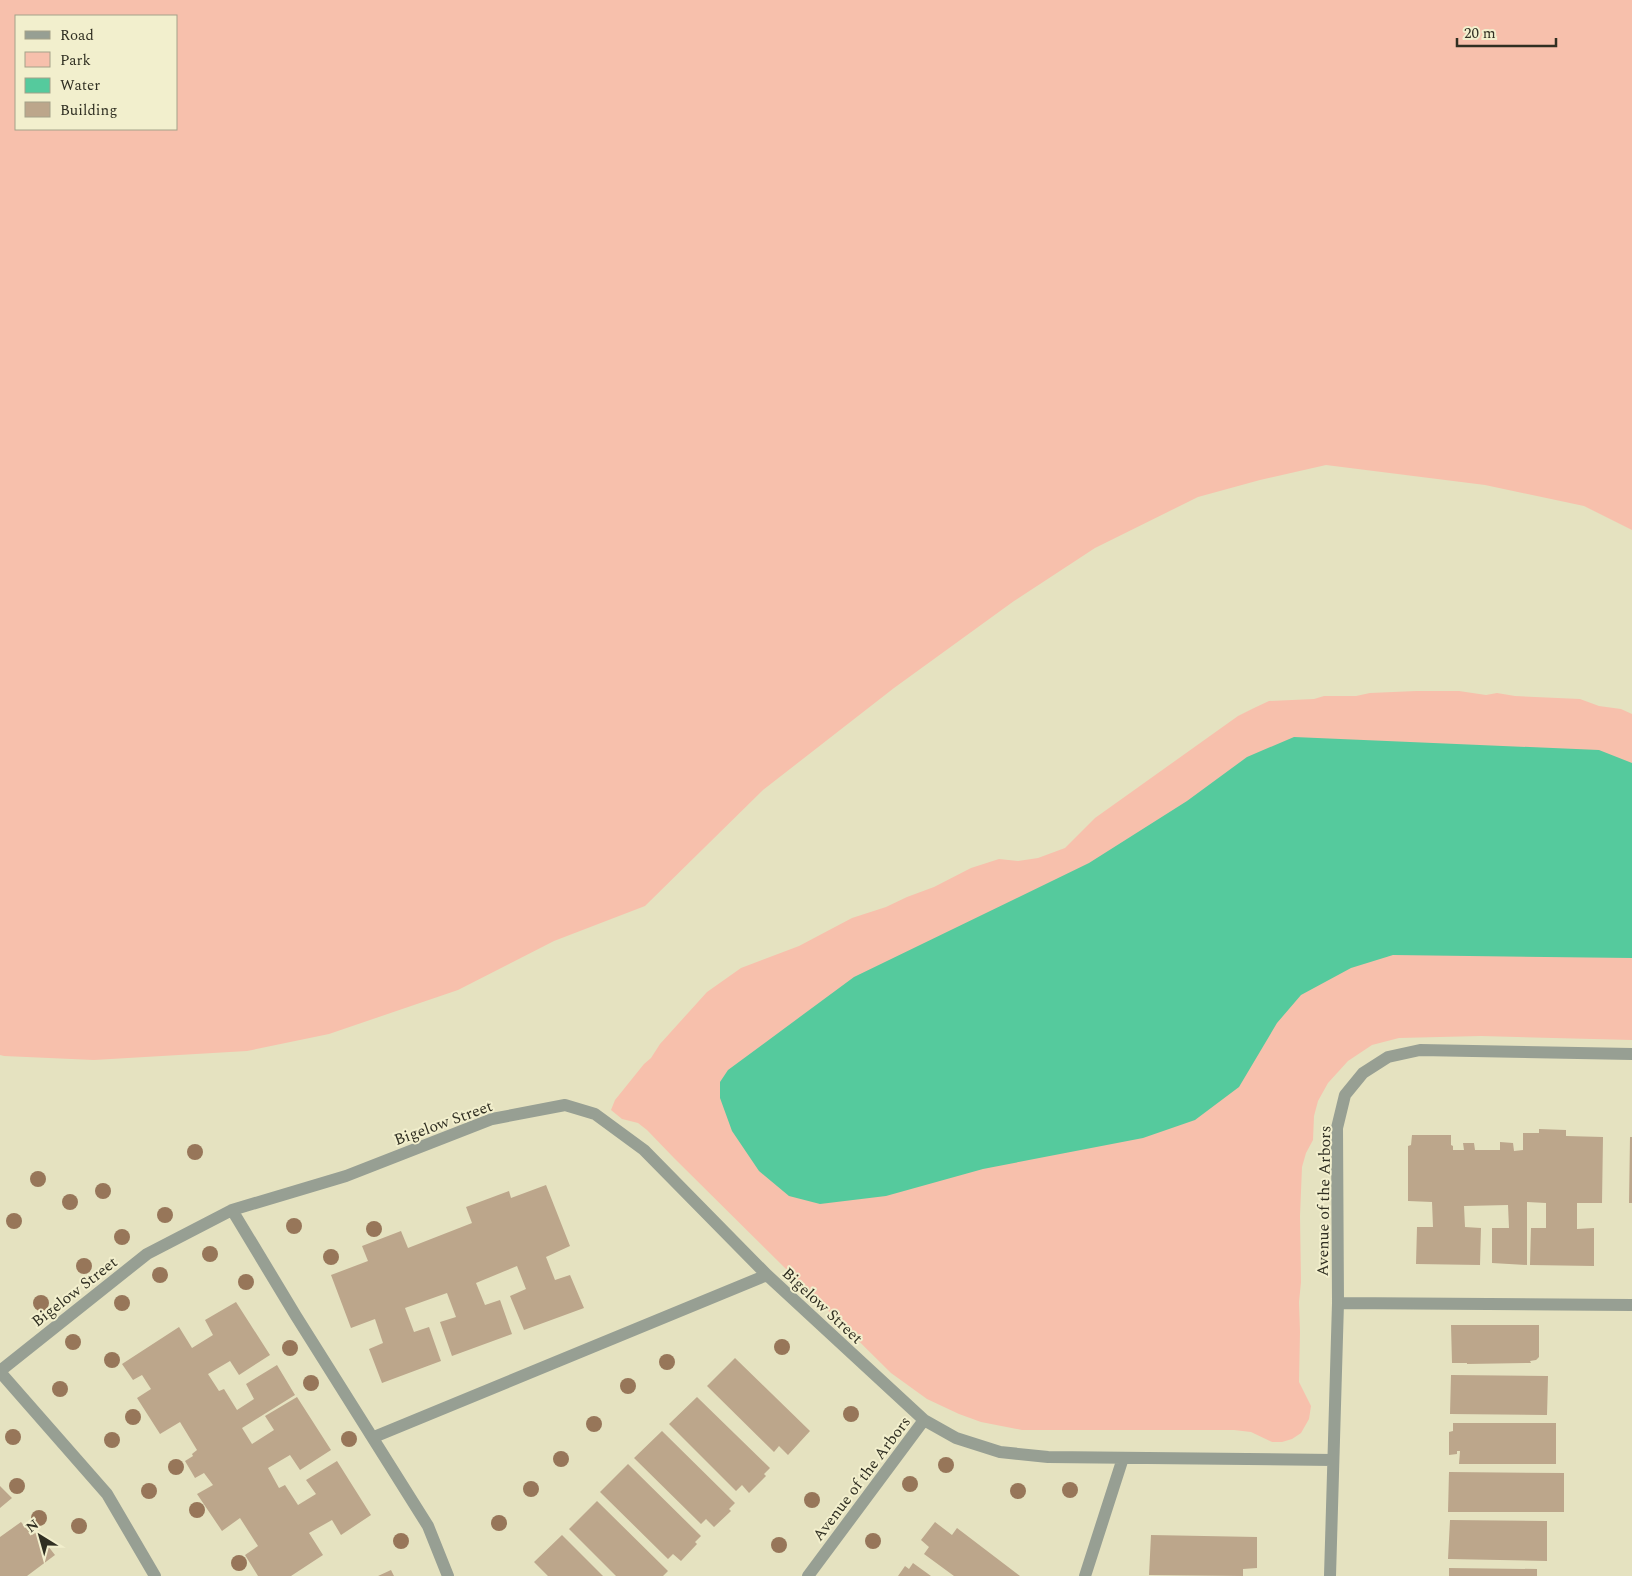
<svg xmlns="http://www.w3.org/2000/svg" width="1632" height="1576" viewBox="0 0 1632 1576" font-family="Spectral,serif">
<rect width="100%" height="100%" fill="#e5e2c0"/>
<path fill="#f7c0ac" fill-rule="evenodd" d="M0 0H1632V530L1584 506 1485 485 1326 465 1260 480 1198 497 1095 548 1014 601 894 688 763 790 645 906 554 941 458 990 329 1034 247 1051 94 1060 4 1056 0 1055ZM176 16V129H16V16Z
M1416 691H1459L1486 695 1497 693 1515 696 1580 699 1599 706 1621 709 1632 714V1040L1481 1036 1399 1038 1372 1045 1348 1061 1328 1083 1318 1101 1314 1116 1313 1140 1306 1153 1302 1167 1300 1216 1301 1282 1299 1302 1300 1332 1299 1382 1311 1406 1309 1419 1301 1433 1292 1439 1282 1442H1272L1251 1432 1234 1430H1022L981 1422 959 1414 927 1399 891 1373 674 1158 647 1130 638 1123 622 1119 611 1110 615 1100 644 1064 651 1058 660 1044 707 992 741 968 799 946 852 918 886 907 907 897 934 887 971 868 999 859 1018 861 1038 858 1065 848 1095 818 1238 716 1254 708 1269 701 1314 699 1324 696H1356L1370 693Z"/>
<path fill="#55ca9d" d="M1294 737 1599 750 1632 763V958L1393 955 1351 968 1301 995 1277 1023 1239 1087 1195 1120 1143 1138 983 1169 886 1196 820 1204 789 1196 759 1171 732 1131 720 1098V1082L728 1070 854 977 1089 863 1187 801 1247 757Z"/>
<path fill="#bca68b" d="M1539 1129 1566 1130V1136L1603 1137 1602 1203H1577V1229L1594 1228V1266L1530 1265 1531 1228H1546V1203L1527 1202V1265L1492 1263V1228H1509L1508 1205 1464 1206 1465 1227 1481 1228 1480 1265 1416 1264 1417 1227H1433L1432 1202 1408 1201V1146L1411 1145 1412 1135H1451V1145L1453 1146V1150H1464L1463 1143H1474L1475 1150H1500V1142L1513 1143 1514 1151 1523 1150V1133H1539Z
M1630 1137H1632V1203H1629Z
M546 1185 570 1246 546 1257 555 1280 570 1275 584 1308 524 1330 510 1296 526 1289 517 1266 476 1283 485 1305 500 1300 512 1334 452 1356 440 1322 456 1317 447 1293 405 1308 414 1332 429 1327 441 1361 382 1383 369 1349 383 1343 375 1319 351 1328 331 1275 368 1261 362 1246 401 1231 408 1248 472 1223 466 1207 509 1191 511 1198Z
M236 1302 270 1355 239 1375 230 1361 208 1374 219 1391 224 1389 237 1410 254 1399 246 1384 277 1365 295 1395 242 1428 252 1444 274 1430 265 1416 297 1397 331 1450 300 1470 290 1455 268 1468 279 1488 285 1485 298 1505 316 1494 306 1480 337 1461 371 1515 341 1535 332 1520 309 1533 323 1555 291 1576H258L245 1555 258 1546 240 1518 222 1531 197 1494 213 1485 204 1473 195 1478 185 1461 193 1456 192 1454 197 1450 180 1422 160 1434 137 1398 151 1389 142 1375 133 1380 122 1364 179 1327 192 1348 213 1335 205 1320Z
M1451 1325H1539V1357L1536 1360 1530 1361 1531 1363 1467 1364V1363H1452Z
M735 1358 810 1431 788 1455 779 1446 774 1452 707 1386Z
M1451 1375 1548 1376 1547 1415 1450 1414Z
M697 1397 770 1468 764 1474 766 1476 749 1493 742 1485 736 1491 669 1424Z
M1453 1423H1556V1464H1459L1460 1451H1457V1454L1449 1455V1432L1453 1431Z
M662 1431 735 1503 729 1509 731 1511 714 1527 706 1519 701 1524 634 1458Z
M628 1464 701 1536 695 1542 697 1544 681 1561 673 1554 668 1559 600 1492Z
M1449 1472 1564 1473V1512H1448Z
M0 1486 12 1498 0 1508Z
M597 1501 668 1571 663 1576H616L569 1529Z
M1450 1520 1547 1521V1561L1448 1559Z
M21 1522 32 1535 37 1532 55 1555 27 1576H0V1537Z
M935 1522 952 1535 957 1528 1020 1576H954L924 1554 929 1547 921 1540Z
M562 1535 603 1576H548L534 1562Z
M1151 1535 1257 1537V1568L1243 1569V1576L1149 1575Z
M913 1563 931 1576H898L905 1566 909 1569Z
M1449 1568 1537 1569V1576H1449Z
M391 1570 394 1576H378Z"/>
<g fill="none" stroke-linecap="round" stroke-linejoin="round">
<path stroke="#979f93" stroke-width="12" d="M232 1210 296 1316 428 1526 448 1576
M1338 1303 1632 1305
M0 1371 147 1254 232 1210 346 1176 492 1119 565 1105 595 1114 644 1150 767 1275 924 1420 956 1438 1000 1452 1048 1457 1333 1460
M0 1372 107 1494 155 1576
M374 1437 767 1275
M808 1576 924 1420
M1085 1576 1123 1458
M1330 1576 1338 1303 1337 1128 1345 1095 1363 1073 1388 1057 1420 1050 1632 1054"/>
</g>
<g fill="#977659">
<circle cx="195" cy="1152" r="8"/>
<circle cx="38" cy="1179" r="8"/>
<circle cx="103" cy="1191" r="8"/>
<circle cx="70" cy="1202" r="8"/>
<circle cx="165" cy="1215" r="8"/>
<circle cx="14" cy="1221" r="8"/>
<circle cx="294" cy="1226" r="8"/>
<circle cx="374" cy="1229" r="8"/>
<circle cx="122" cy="1237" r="8"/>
<circle cx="210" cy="1254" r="8"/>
<circle cx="331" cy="1257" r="8"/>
<circle cx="84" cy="1266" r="8"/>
<circle cx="160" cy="1275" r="8"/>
<circle cx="246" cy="1282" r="8"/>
<circle cx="41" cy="1303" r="8"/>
<circle cx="122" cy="1303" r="8"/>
<circle cx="73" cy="1342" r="8"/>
<circle cx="782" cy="1347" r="8"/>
<circle cx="290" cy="1348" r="8"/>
<circle cx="112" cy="1360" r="8"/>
<circle cx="667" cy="1362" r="8"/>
<circle cx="311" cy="1383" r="8"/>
<circle cx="628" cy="1386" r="8"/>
<circle cx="60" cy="1389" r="8"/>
<circle cx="851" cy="1414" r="8"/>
<circle cx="133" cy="1417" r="8"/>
<circle cx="594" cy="1424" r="8"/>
<circle cx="13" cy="1437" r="8"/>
<circle cx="349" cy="1439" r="8"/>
<circle cx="112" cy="1440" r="8"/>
<circle cx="561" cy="1459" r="8"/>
<circle cx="946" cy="1465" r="8"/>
<circle cx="176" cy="1467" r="8"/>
<circle cx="910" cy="1484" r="8"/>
<circle cx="17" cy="1486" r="8"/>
<circle cx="531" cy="1489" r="8"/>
<circle cx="1070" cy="1490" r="8"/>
<circle cx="149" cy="1491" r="8"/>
<circle cx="1018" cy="1491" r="8"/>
<circle cx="812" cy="1500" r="8"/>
<circle cx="197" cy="1510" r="8"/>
<circle cx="39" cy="1518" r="8"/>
<circle cx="499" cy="1523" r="8"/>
<circle cx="79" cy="1526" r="8"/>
<circle cx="401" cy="1541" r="8"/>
<circle cx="873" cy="1541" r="8"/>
<circle cx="779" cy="1545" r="8"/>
<circle cx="239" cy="1563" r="8"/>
</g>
<g text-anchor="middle" stroke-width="4" stroke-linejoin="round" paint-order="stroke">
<g font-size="16" fill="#302f22" stroke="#f2efcd">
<text transform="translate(443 1122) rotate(-20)" y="6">Bigelow Street</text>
<text transform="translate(1323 1201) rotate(-89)" y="6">Avenue of the Arbors</text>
<text transform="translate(74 1291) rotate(-38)" y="6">Bigelow Street</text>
<text transform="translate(823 1305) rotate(43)" y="6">Bigelow Street</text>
<text transform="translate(861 1478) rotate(-53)" y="6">Avenue of the Arbors</text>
</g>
</g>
<rect x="15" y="15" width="162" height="115" fill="#f2efcd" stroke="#a4a289"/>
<rect x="25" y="31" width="25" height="8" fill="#979f93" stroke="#a4a289"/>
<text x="60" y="40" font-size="15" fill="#302f22">Road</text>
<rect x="25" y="52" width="25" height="15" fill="#f7c0ac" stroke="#a4a289"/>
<text x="60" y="65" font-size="15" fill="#302f22">Park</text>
<rect x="25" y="78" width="25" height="15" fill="#55ca9d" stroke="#a4a289"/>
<text x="60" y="90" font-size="15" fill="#302f22">Water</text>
<rect x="25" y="102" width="25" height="15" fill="#bca68b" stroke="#a4a289"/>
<text x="60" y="115" font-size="15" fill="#302f22">Building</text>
<g transform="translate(40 1536) rotate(323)" stroke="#f2efcd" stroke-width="4" paint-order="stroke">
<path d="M0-4L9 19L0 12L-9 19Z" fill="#302f22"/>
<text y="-8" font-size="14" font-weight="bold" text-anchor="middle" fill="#302f22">N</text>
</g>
<path d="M1457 38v8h99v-8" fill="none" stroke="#302f22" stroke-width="2.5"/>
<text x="1464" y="38" font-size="15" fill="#302f22" stroke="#f2efcd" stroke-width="4" paint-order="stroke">20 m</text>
</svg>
